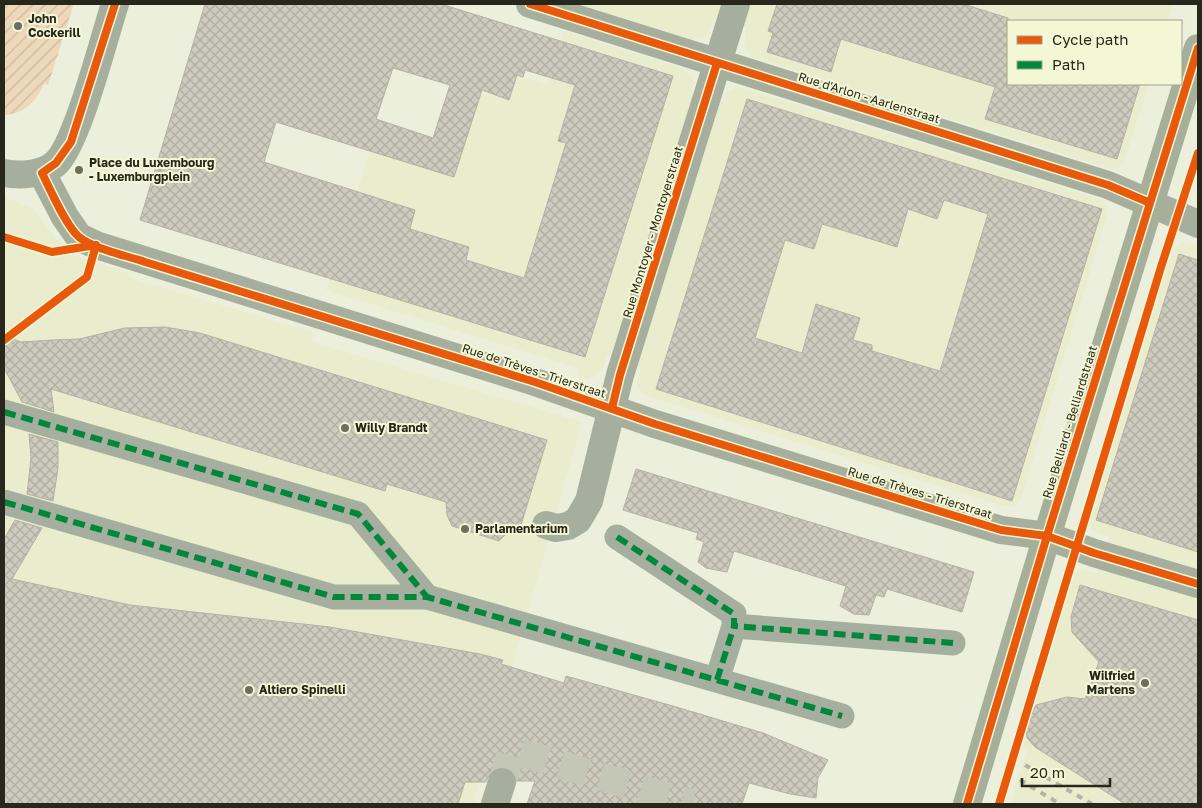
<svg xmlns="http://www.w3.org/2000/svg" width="1202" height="808" viewBox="0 0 1202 808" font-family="'Golos Text',sans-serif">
<defs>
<pattern id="garden-furrows" width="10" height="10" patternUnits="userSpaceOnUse" patternTransform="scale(1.25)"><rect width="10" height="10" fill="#edd8ba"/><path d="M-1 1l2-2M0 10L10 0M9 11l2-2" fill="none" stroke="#cbb99f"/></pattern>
<pattern id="building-cross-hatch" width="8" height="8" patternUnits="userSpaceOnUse" patternTransform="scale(1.25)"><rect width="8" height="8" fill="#cdcbbd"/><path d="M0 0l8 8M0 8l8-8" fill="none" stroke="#b0aea2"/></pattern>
</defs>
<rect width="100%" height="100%" fill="#edefdd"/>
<path fill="#e9edce" d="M578 4H1174L1168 21H1008V84H1149L1124 162 1119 168 1111 169 752 57 744 46 746 28 714 18 708 34 703 37 690 39Z
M564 31 681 68 691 76 693 80 692 91 723 100 728 91 740 87 1103 200 1108 209 1107 216 1020 501 1012 506 1000 505 650 397 642 393 637 384 641 368 607 356 603 370 593 378 586 379 577 377 580 369 326 290 373 141 401 150 408 129 433 137 481 94 509 99 517 75 547 85Z
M4 197 32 208 69 254 127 272 129 278 313 332 312 342 582 422 473 804H4Z
M1198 237V804H1111L1078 783 1109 804H1010L1027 751 1019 747 1071 580 1076 572 1084 570 1098 573 1109 537 1092 530 1089 524 1090 516 1169 259 1175 246 1181 242 1196 245Z"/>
<path fill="url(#garden-furrows)" d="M4 4H74L48 85 44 84C36 102 24 114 4 115Z"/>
<path fill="url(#building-cross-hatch)" stroke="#b3b1a4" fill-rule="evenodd" d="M205 4H441L673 76 585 357 140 220ZM393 68 450 85 433 138 376 119ZM525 70 575 85 558 141 566 143 524 278 466 260 469 247 410 229 415 210 264 162 276 122 454 177 482 90 509 100 517 75 523 77Z
M777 4H963L1008 18V84H1140L1117 159 985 119 995 87 841 39 831 72 767 52 773 33 768 31Z
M747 99 1102 209 1012 501 656 389ZM944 200 988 214 940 371 872 351V345L853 340 860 318 816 304 802 353 755 338 785 240 814 249 822 224 897 247 908 209 937 219Z
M1179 254 1198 260V552L1096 520Z
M165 327 200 333 547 440 521 525 516 524 499 541 452 526 447 515 446 502 387 484 385 491 51 389 54 412 22 402 4 368V336L21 342 52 340 79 339 125 328Z
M29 434 58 442V468L53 501 27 494 31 458Z
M636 469 974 572 962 612 887 589 884 597 876 595 869 615 854 614 840 606 846 586 734 551 727 572 706 568 698 562 704 542 696 539 698 533 623 510Z
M15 520 42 528 12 579 130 605 330 627 480 654 503 660 501 664 564 683 566 676 673 706 763 733 828 760 818 778 816 798 790 794 749 783 742 804H527L535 781H517L513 771 507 767H499L491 771 486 782H465L458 804H4V539Z
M1080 585 1198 620V804H1125L1035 747 1027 738 1026 729 1029 719 1036 705 1067 697 1085 699 1099 662 1072 632 1071 617Z"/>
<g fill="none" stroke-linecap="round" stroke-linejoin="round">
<path stroke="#c5c7b6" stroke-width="28" stroke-dasharray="28 14" stroke-linecap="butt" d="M502 782 512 750 692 804"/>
<path stroke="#a6af9e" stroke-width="25" d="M4 412 358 514 427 597
M4 502 334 597H427L842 716
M617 537 734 614V626L953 643
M717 680 734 626"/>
<path stroke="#a6af9e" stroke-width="28" d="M546 525 556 528 568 526 578 520 589 501 620 375 736 4
M495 804 502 782"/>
<path stroke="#a6af9e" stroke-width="28" d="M530 4 1108 185 1198 224
M4 173C20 176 42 175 55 164 77 146 104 37 115 4
M42 173 65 217 79 237 96 245 535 382 655 424 1001 530 1047 536 1094 553 1198 584"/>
<path stroke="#a6af99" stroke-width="28" d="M967 804 1047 536 1198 48"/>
<path stroke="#b1b5a6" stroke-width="4" stroke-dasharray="6 6" stroke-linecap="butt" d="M1025 765 1092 804
M1020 780 1060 804"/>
<path stroke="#00873e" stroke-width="6" stroke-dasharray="12 6" stroke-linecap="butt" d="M4 412 358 514 427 597
M4 502 334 597H427L842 716
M617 537 734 614V626L953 643
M717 680 734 626"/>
<defs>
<path id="cycleway" d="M115 4 71 142 56 163 42 173C50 189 66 226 79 237 96 250 125 255 145 262L535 382 655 424 1001 530 1047 536 1094 553 1198 584
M530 4 1108 185 1150 203
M4 237 52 252 96 245
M4 340 87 277 96 245
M612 408 620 375 717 63
M967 804 1047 536 1198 48
M999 804 1161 267 1198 153"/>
</defs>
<use href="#cycleway" stroke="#f3f7d5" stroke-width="11"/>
<use href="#cycleway" stroke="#e8590c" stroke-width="8"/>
</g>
<g fill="#6c6e5f" stroke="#f3f7d5" stroke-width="2">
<circle cx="18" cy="26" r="5"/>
<circle cx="79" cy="170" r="5"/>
<circle cx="345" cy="428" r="5"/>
<circle cx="465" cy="529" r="5"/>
<circle cx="1145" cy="683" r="5"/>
<circle cx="249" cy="690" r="5"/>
</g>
<g text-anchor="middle" stroke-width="4" stroke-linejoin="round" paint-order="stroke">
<g font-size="12" font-weight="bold" fill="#27281b" stroke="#f3f7d5" text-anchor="start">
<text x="28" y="23">John<tspan x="28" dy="14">Cockerill</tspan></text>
<text x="89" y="167">Place du Luxembourg<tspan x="89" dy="14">- Luxemburgplein</tspan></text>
<text x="355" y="432">Willy Brandt</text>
<text x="475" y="533">Parlamentarium</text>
<text x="1135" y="680" text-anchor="end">Wilfried<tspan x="1135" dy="14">Martens</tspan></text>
<text x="259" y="694">Altiero Spinelli</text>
</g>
<g font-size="12" fill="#27281b" stroke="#f3f7d5">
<text transform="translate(869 98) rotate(17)" y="4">Rue d'Arlon - Aarlenstraat</text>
<text transform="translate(653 232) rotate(-73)" y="4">Rue Montoyer - Montoyerstraat</text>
<text transform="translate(534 371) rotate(18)" y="4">Rue de Trèves - Trierstraat</text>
<text transform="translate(1070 422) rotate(-73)" y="4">Rue Belliard - Belliardstraat</text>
<text transform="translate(920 493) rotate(17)" y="4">Rue de Trèves - Trierstraat</text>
</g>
</g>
<rect width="1202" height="808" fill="none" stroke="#27281b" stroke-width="10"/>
<rect x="1007" y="20" width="175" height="65" fill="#f3f7d5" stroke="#a1a48b"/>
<rect x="1017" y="36" width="25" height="8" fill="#e8590c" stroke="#a1a48b"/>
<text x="1052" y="45" font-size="15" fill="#27281b">Cycle path</text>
<rect x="1017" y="61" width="25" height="8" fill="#00873e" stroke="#a1a48b"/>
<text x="1052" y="70" font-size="15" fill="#27281b">Path</text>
<path d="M1022 778v8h88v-8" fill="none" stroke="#27281b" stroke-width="2.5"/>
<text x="1030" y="778" font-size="15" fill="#27281b" stroke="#f3f7d5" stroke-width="4" paint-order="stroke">20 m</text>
</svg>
